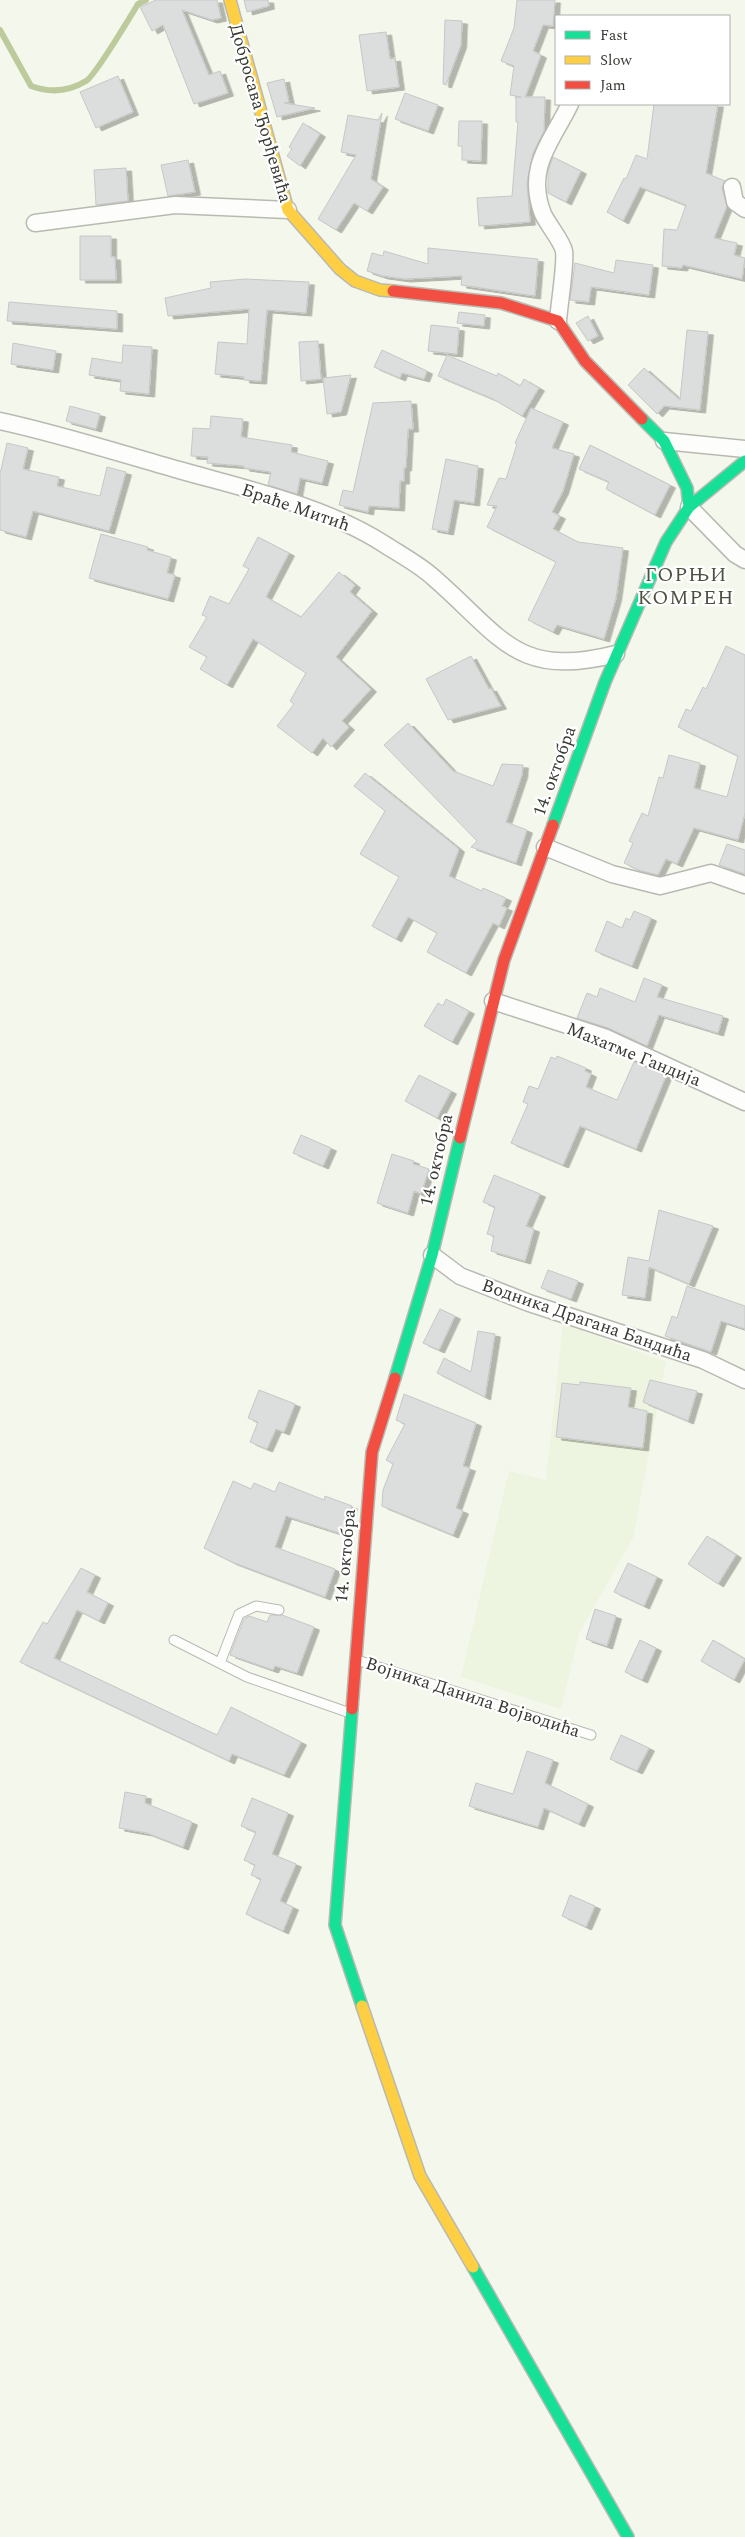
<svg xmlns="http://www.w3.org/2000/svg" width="745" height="2537" viewBox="0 0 745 2537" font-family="Spectral,serif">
<defs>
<filter id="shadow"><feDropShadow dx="5.5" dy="3" stdDeviation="0" flood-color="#0004"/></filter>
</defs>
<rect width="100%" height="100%" fill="#f4f7ec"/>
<path fill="#edf4e0" d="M563 1324 666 1362 633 1538 579 1633 561 1709 461 1677 509 1471 546 1480Z"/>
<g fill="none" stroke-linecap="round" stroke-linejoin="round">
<path stroke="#bdca9c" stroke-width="6" d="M0 30 31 86C50 93 68 92 86 81 95 76 130 17 138 4L146 0"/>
</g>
<path fill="#dbdedd" stroke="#c5c8c6" filter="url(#shadow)" d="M156 0H217L221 18 212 20 182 10 209 75 220 71 228 93 194 104 163 25 152 31 140 7Z
M244 0H268L269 6 247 12Z
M517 0H555L553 26 543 25 533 51 541 55 525 97H545L544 131 533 153 527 182 530 222 479 226 477 198 512 196 518 122H516V97H521L510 95 514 66 501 61 514 28Z
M445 20 462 21 461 45 446 85 443 84Z
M386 32 390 59 395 58 399 87 367 91 359 35Z
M118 76 133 112 96 128 80 92Z
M284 79 289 102 284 103 315 108 277 117 267 83Z
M405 93 438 105 428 131 395 119Z
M654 104H718L706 173 725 181 722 188 727 206 714 238 737 243 734 255 745 258 742 279 683 265 682 268 662 266 664 229 677 230 686 205 640 187 623 221 607 212 624 178 626 179 636 155 647 159Z
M382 113 371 179 383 187 367 211 354 203 336 230 318 219 356 155 341 152 348 115 378 120Z
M459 121H482L481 161 462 160V146H458Z
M303 123 320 134 300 166 287 156 292 149 289 147Z
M553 157 581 171 566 202 548 193V171Z
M188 160 195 192 168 196 161 165Z
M126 168 128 201 96 205 94 170Z
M80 236H111V257H115L116 280H80Z
M428 248 538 259 535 296 461 285 462 276 405 279 383 276 367 271 372 253 383 256 384 251 428 264Z
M616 260 653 265 649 295 591 287 589 302 570 300 575 263 614 273Z
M245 279 309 282 306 313 267 310 261 381 244 380V377L215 374 218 342 247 344 249 309 168 316 165 298 211 288 210 282Z
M9 302 117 311V329L7 321Z
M459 312 485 315 484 326 457 323Z
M588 316 598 336 588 341 576 323Z
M431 325 459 328 457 354 428 351Z
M687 330 708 332 700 410 664 406 657 414 628 385 644 368 680 400Z
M318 341 321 379 301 381 299 342Z
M13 343 56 351 53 370 11 364Z
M123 345 152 347 149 394 120 391 121 380 89 375 92 358 122 363Z
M382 350 427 371 424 379 402 373 400 378 374 367Z
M447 355 497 376 498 373 520 386 524 379 539 388 522 416 493 399 438 376Z
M351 375 341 412 327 414 323 378Z
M411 401 413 429H408L406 468H404V481H400L399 508 369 506 368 512 339 505 343 490 353 492 373 403Z
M70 406 100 414 96 429 66 421Z
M531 408 563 422 552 448 574 454 563 491 552 512 560 516 553 529 578 542 623 548 616 598 604 639 557 625 553 632 528 620 556 562 487 527 497 506 487 505 499 478 506 479 517 444 515 443Z
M211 416 243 419 241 437 292 445 291 452 328 461 322 483 300 478 297 494 268 485 271 472 244 468V466L207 463 208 457 191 456 193 428 210 429Z
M7 443 28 448 23 469 59 477 57 486 100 496 107 467 126 472 109 531 33 511 26 537 0 530V474Z
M590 445 670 485 655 515 606 489 609 482 579 469Z
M446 459 478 466 474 503 454 500 448 532 432 529Z
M101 534 148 547 147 550 171 557 167 573 175 575 168 599 89 578Z
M258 537 289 553 266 597 301 617 339 572 355 585 350 592 372 611 336 657 371 689 342 721 349 727 331 747 323 738 312 753 277 726 294 704 290 701 306 673 253 639 227 685 200 669 207 657 189 647 207 617 202 615 210 596 229 604 249 569 243 566Z
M726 646 745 655V813L738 840 694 828 677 864 666 859 658 875 638 870 624 863 633 843 629 841 642 813 648 816 659 777 663 778 669 755 700 763 694 788 727 797 738 756 678 727 686 709 691 711 703 687 706 689Z
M471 656 489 689 491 688 501 706 448 720 426 679Z
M408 723 453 771 493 786 502 764 523 765 522 775 506 822 527 830 516 863 471 847 477 841 384 745Z
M365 773 459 849 449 876 482 891 483 888 506 898 502 906 507 908 499 926 493 923 466 973 427 952 437 933 408 917 396 939 372 926 399 877 360 854 385 811 354 786Z
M727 844 745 850V874L719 865Z
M634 911 651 918 632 966 595 951 607 921 622 928 626 918 630 920Z
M644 978 662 985 657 997 723 1016 718 1033 659 1015 647 1046 608 1028 577 1018 587 993 597 997 600 988 635 1002Z
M446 999 469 1011 452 1042 424 1026 438 1003 443 1006Z
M557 1056 586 1068 585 1071 591 1074 586 1087 617 1100 634 1062 666 1076 636 1149 580 1126 563 1165 511 1143 528 1104 523 1102 529 1086 538 1089 551 1057 556 1059Z
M419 1075 451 1091 437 1118 405 1101Z
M301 1135 331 1148 323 1166 293 1153Z
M392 1154 414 1161 413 1164 429 1169 421 1194 414 1191 408 1213 377 1203Z
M494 1175 540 1194 526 1226 534 1229 525 1261 491 1251 494 1236 487 1234 495 1207 483 1202Z
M659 1210 713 1226 689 1284 649 1267 645 1298 622 1295 628 1257 649 1261Z
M548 1270 578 1281 571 1299 541 1288Z
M687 1286 745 1306V1329L721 1321 711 1352 665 1336 672 1316 677 1318Z
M440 1309 455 1316 439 1350 423 1343Z
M478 1331 495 1334 485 1397 437 1373 444 1358 471 1372Z
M650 1380 697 1391 688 1421 643 1402Z
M580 1382 631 1388 628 1407 647 1411 643 1448 556 1437 562 1383 580 1385Z
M259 1390 295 1404 284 1432 276 1429 267 1449 250 1442 258 1422 248 1418Z
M404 1394 476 1423 463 1466 470 1468 456 1508 463 1511 453 1535 382 1506 383 1490 393 1464 386 1460 405 1424 396 1420Z
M233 1481 251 1489 254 1483 275 1492 279 1482 324 1500 325 1496 352 1506 342 1534 286 1516 275 1547 335 1569 325 1597 232 1562 204 1548Z
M707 1536 736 1555 718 1584 688 1564Z
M628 1563 657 1577 644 1606 614 1592Z
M81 1568 95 1575 87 1592 108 1603 99 1621 77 1610 54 1658 217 1735 231 1707 301 1742 284 1775 232 1754 229 1761 20 1662 43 1622 47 1624Z
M595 1609 616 1616 607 1646 586 1639Z
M270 1615H282L314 1627 297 1673 275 1666 273 1670 230 1655 244 1619 249 1616 267 1622Z
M640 1640 656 1648 642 1680 625 1672Z
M713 1640 745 1659 734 1680 701 1661Z
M621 1735 649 1748 637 1771 610 1759Z
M527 1751 553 1760 545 1783 588 1804 579 1824 544 1808 538 1827 469 1806 476 1783 513 1794Z
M125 1792 146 1796 145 1803 192 1822 183 1847 147 1833 119 1828Z
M252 1798 288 1813 272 1854 296 1864 280 1901 293 1907 283 1931 246 1914 261 1879 251 1875 255 1865 244 1860 256 1832 241 1826Z
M570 1895 595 1906 586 1927 562 1916Z"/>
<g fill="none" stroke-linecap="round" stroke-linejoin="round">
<defs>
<path id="lane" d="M174 1640 247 1677 350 1713
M357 1660 591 1735
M220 1663 239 1614 256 1606 279 1610"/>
<path id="street" d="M732 187 735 202 745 209
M35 223 175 205 288 210
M558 321C559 305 566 265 564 251 562 241 548 225 543 214 525 168 551 143 570 104
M0 421C60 434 119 453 179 470 246 489 325 506 384 544 401 555 420 565 434 578 502 637 516 679 616 654
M664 441 745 449
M689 507 735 554 745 560
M545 847 612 874 660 886 711 873 745 885
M493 1001 604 1037 745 1102
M432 1255 460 1276 529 1303 703 1360 745 1380"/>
<path id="fast" d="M642 419 664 441 687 488 689 507
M553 825 605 682 666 542 689 507 745 461
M395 1378 432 1255 460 1138
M352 1709 335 1925 362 2006
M473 2267 628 2537"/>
<path id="slow" d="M230 0 288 210 340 269 355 281 380 290 393 291
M362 2006 420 2176 473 2267"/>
<path id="jam" d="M393 291 501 303 558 321 585 361 642 419
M460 1138 504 960 553 825
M352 1709 372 1452 395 1378"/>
</defs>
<use href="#lane" stroke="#b8bab2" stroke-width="11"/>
<use href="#street" stroke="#b8bab2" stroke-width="19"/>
<use href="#fast" stroke="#b8bab2" stroke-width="14"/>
<use href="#slow" stroke="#b8bab2" stroke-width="14"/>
<use href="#jam" stroke="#b8bab2" stroke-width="14"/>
<use href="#lane" stroke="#fdfefc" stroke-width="9"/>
<use href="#street" stroke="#fdfefc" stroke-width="16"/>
<use href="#fast" stroke="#16e098" stroke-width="11"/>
<use href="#slow" stroke="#ffcf43" stroke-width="11"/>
<use href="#jam" stroke="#f24e42" stroke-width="11"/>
</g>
<g text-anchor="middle" stroke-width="4.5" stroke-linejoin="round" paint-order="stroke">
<g font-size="18" fill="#373932" stroke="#fff">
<text transform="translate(261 113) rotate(74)" y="6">Добросава Ђорђевића</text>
<text transform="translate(296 507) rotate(19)" y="6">Браће Митић</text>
<text transform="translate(554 771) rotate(-70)" y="6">14. октобра</text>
<text transform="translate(634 1054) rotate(22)" y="6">Махатме Гандија</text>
<text transform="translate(436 1160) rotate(-77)" y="6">14. октобра</text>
<text transform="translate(587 1320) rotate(19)" y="6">Водника Драгана Бандића</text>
<text transform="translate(345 1556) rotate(-85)" y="6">14. октобра</text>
<text transform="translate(473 1697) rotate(18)" y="6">Војника Данила Војводића</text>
</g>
<g font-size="20" letter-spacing="1" fill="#4c5141" stroke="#fff">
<text x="686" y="581">ГОРЊИ<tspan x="686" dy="23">КОМРЕН</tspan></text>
</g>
</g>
<rect x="555" y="15" width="175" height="90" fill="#ffffff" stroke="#afb0ad"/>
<rect x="565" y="31" width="25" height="8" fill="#16e098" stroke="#afb0ad"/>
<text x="600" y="40" font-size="15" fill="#373932">Fast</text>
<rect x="565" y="56" width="25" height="8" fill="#ffcf43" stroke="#afb0ad"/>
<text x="600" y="65" font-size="15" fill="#373932">Slow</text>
<rect x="565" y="81" width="25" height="8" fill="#f24e42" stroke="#afb0ad"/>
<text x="600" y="90" font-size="15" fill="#373932">Jam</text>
</svg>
